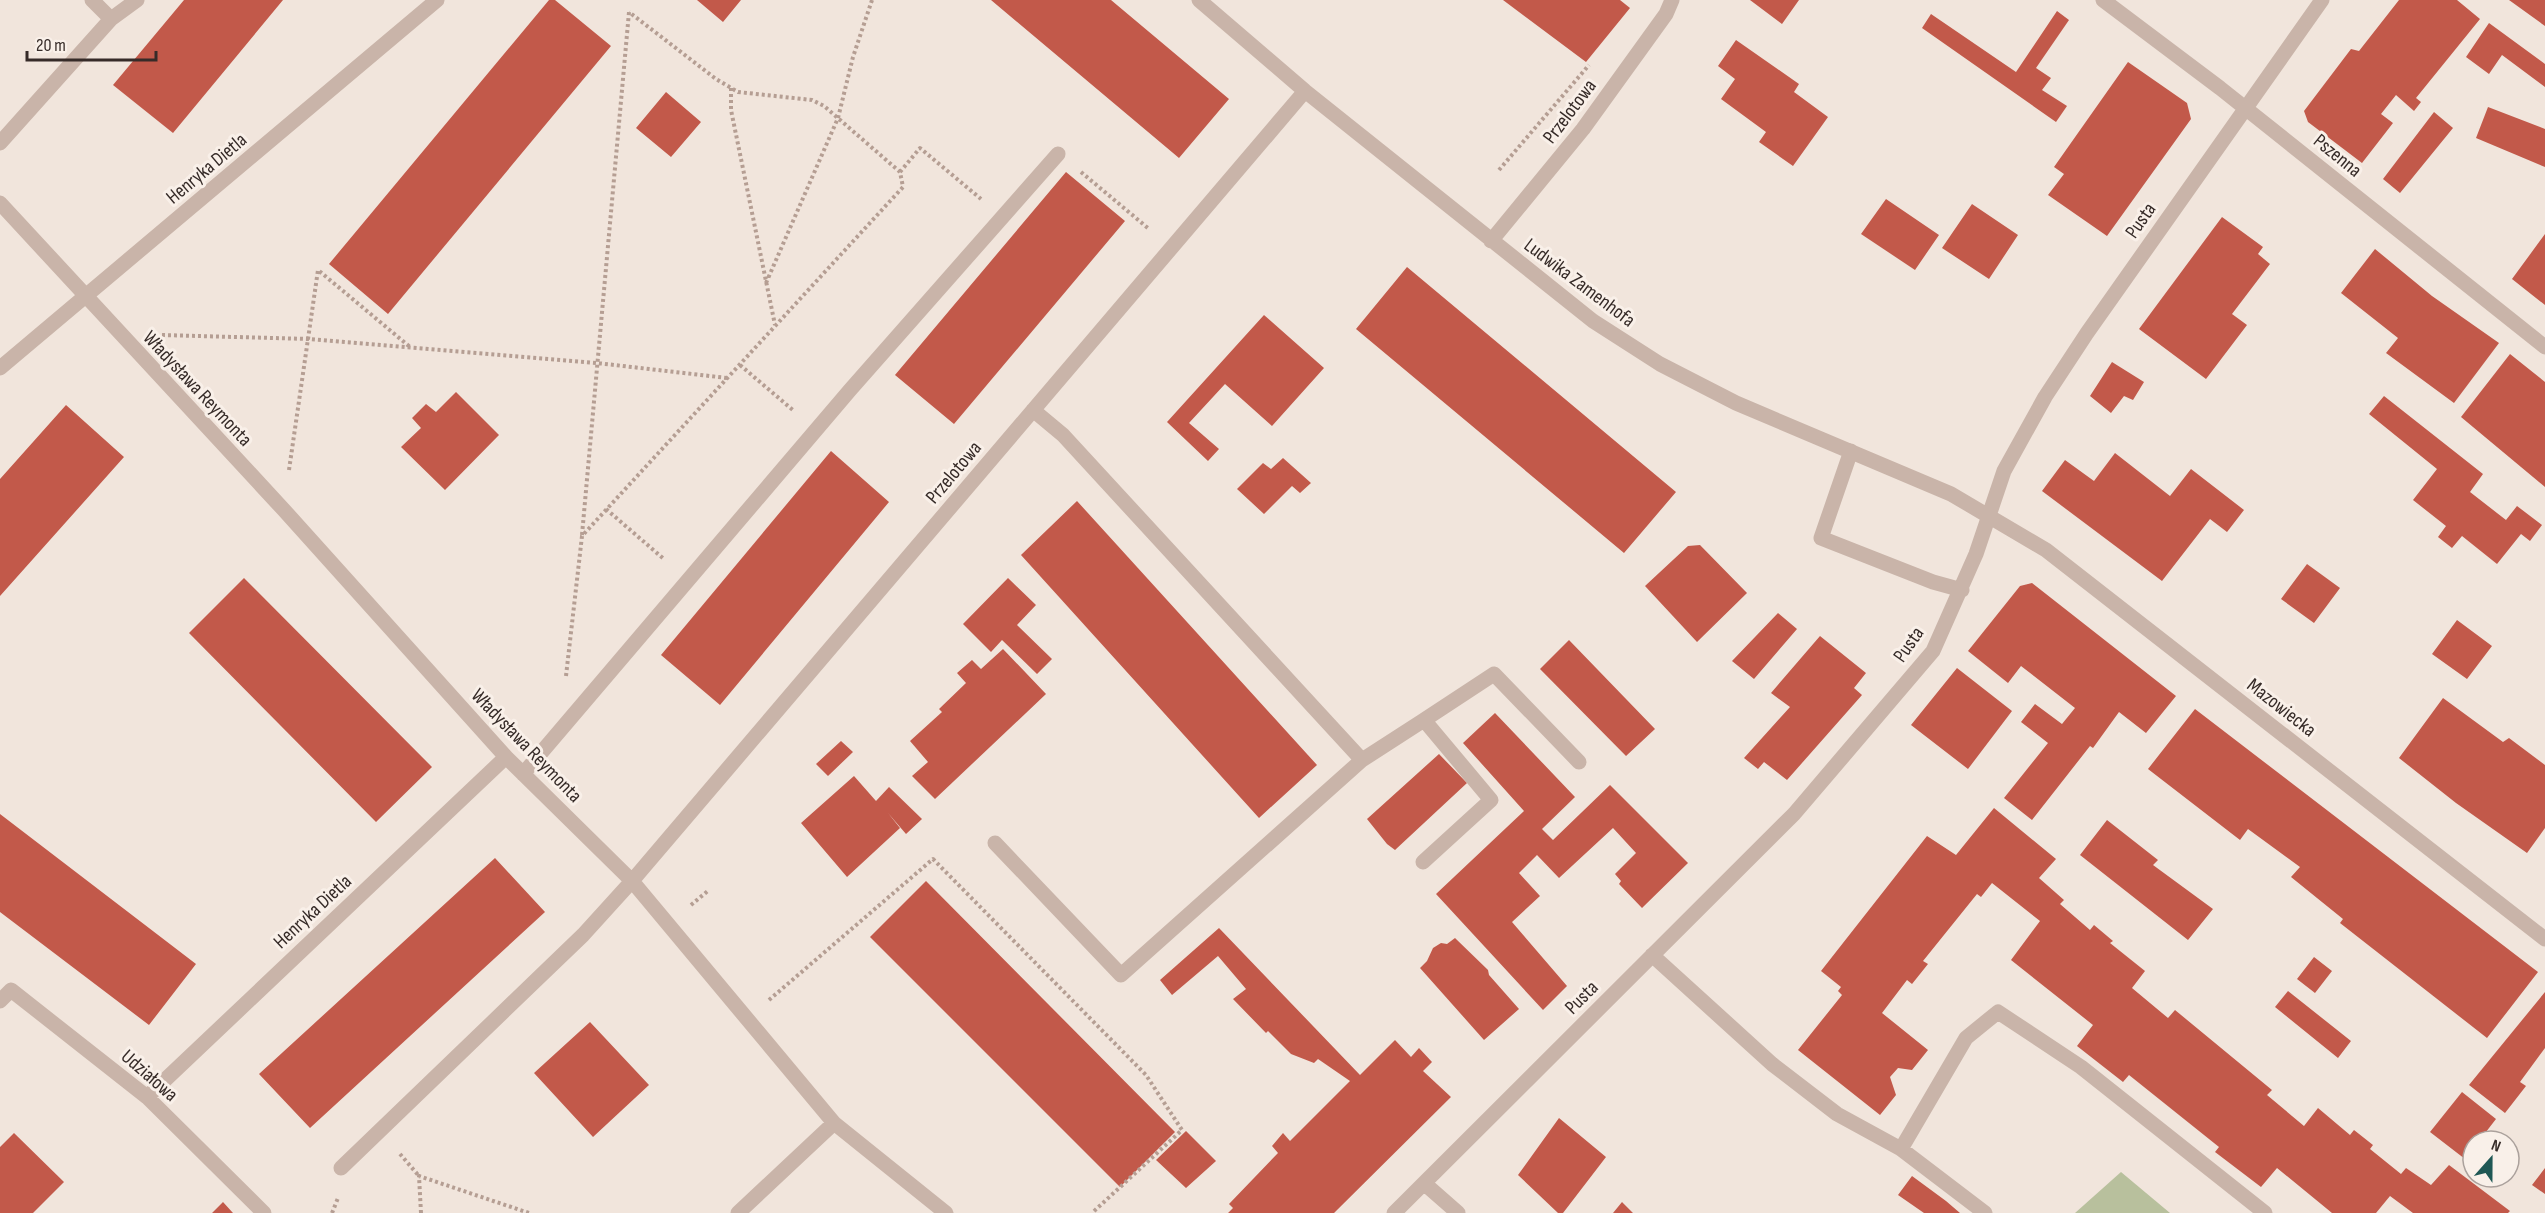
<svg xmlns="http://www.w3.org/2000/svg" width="2545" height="1213" viewBox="0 0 2545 1213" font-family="'Sofia Sans Condensed',sans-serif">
<rect width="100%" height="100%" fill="#f1e5dc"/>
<path fill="#b8c09d" d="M2121 1172 2170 1213H2075Z"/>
<path fill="#c2594a" d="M184 0H283L173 133 113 85Z
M549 0H555L611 46 388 314 329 264Z
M697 0H741L723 22Z
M991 0H1111L1229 99 1179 158Z
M1503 0H1620L1630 8 1586 62Z
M1750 0H1799L1782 24Z
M2399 0H2457L2480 19 2416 98 2421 102 2414 111 2396 95 2381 114 2393 123 2362 163 2308 122 2304 111 2351 49 2359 51Z
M2509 0H2545V26Z
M2057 11 2069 20 2036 68 2051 78 2042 90 2067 106 2056 122 1922 28 1931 14 2016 72Z
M2489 23 2545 64V87L2502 55 2489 74 2466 57Z
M1736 40 1799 84 1794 92 1828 117 1793 166 1759 142 1766 132 1721 99 1735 79 1718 66Z
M2128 62 2187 103 2191 119 2107 236 2048 195 2064 174 2054 167Z
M666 92 701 122 671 157 636 128Z
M2488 107 2545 129V167L2476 138Z
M2434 112 2453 128 2400 193 2383 179Z
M1066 172 1125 221 954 424 895 375Z
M1886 199 1939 235 1915 270 1861 234Z
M1972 204 2018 235 1989 279 1942 248Z
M2222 217 2263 247 2258 254 2270 264 2232 314 2247 325 2206 379 2139 329Z
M2545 234V305L2512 279Z
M2375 249 2432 296 2499 343 2454 403 2386 353 2398 338 2341 293Z
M1407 267 1676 492 1624 553 1356 329Z
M1264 315 1324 368 1272 426 1225 384 1189 423 1219 449 1208 461 1167 422Z
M2510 354 2545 382V487L2461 417Z
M2112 362 2144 382 2133 400 2124 396 2111 413 2090 396Z
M456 392 499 435 445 490 401 447 421 428 412 418 426 404 436 412Z
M2384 396 2483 474 2470 492 2506 520 2517 506 2542 525 2530 541 2521 534 2497 564 2462 536 2452 548 2438 537 2446 526 2413 500 2437 469 2369 414Z
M66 405 124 457 0 596V479Z
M831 451 889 502 720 705 661 655Z
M2115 453 2170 496 2191 469 2244 510 2227 532 2210 519 2162 581 2042 491 2065 460 2094 481Z
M1283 458 1311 483 1300 493 1292 486 1264 514 1237 489 1263 463 1271 469Z
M1077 501 1317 765 1259 818 1021 555Z
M1700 545 1747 593 1697 642 1645 586 1688 546Z
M2307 564 2340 588 2314 623 2281 599Z
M244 578 432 767 376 822 189 633Z
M1008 578 1036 605 1017 625 1052 659 1037 674 1002 640 991 652 963 624Z
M2032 583 2176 696 2146 733 2119 712 2093 748 2090 746 2032 820 2004 798 2048 743 2021 722 2035 704 2062 724 2075 708 2021 666 2008 683 1968 651 2020 586Z
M1778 613 1797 629 1754 679 1732 661Z
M2457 620 2492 646 2467 679 2432 654Z
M1820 636 1866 673 1854 688 1862 695 1787 780 1764 762 1758 769 1744 758 1790 707 1771 693Z
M1569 640 1655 729 1626 756 1540 669Z
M1003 649 1046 694 935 799 912 776 928 762 910 741 942 712 939 709 966 683 957 673 972 660 981 669Z
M1957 668 2012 711 1968 769 1911 725Z
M2443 698 2503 742 2509 738 2545 765V828L2527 853 2456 803 2399 758Z
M2195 709 2538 972 2487 1038 2340 923 2343 919 2291 877 2300 867 2248 829 2240 840 2148 769Z
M1495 713 1575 797 1542 829 1553 840 1610 785 1688 863 1642 908 1619 884 1621 881 1615 874 1636 853 1613 828 1559 878 1537 855 1519 873 1540 896 1512 922 1567 986 1543 1010 1436 894 1524 811 1463 743Z
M841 741 853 752 828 776 816 764Z
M1439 754 1467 783 1395 850 1387 844 1367 819Z
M854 776 876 801 889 787 922 819 906 834 888 813 900 828 847 877 801 823Z
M1994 808 2056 859 2039 878 2064 900 2060 904 2090 930 2094 925 2113 941 2110 943 2145 971 2132 988 2168 1018 2175 1010 2272 1090 2267 1095 2304 1126 2318 1108 2350 1135 2354 1130 2373 1145 2370 1149 2401 1174 2406 1168 2431 1185 2449 1165 2510 1211 2508 1213H2413L2390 1196 2376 1213H2332L2277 1168 2261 1187 2215 1152 2219 1147 2129 1075 2123 1082 2077 1046 2093 1025 2011 960 2040 921 1992 883 1981 897 1977 894 1923 961 1928 964 1912 984 1907 980 1882 1013 1928 1050 1912 1070 1898 1068 1890 1077 1896 1095 1880 1115 1798 1050 1842 995 1838 991 1841 987 1821 971 1927 836 1956 855Z
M0 814 196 964 149 1025 0 912Z
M2107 820 2158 860 2153 865 2213 909 2188 940 2080 855Z
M495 858 545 912 310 1128 259 1074Z
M926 881 1175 1132 1120 1187 870 937Z
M1219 928 1360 1075 1395 1040 1411 1057 1419 1048 1432 1062 1423 1071 1451 1097 1334 1213H1228L1233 1208 1229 1204 1278 1153 1272 1146 1283 1133 1290 1141 1350 1081 1318 1059 1314 1063 1291 1054 1268 1031 1266 1033 1233 999 1246 989 1218 956 1172 995 1160 980Z
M1455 938 1488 970 1489 975 1519 1009 1484 1040 1420 968 1427 961 1433 948 1441 943 1447 944Z
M2314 957 2332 971 2315 993 2297 979Z
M2288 991 2351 1041 2338 1058 2275 1007Z
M2545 992V1048L2520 1082 2526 1086 2505 1113 2469 1085Z
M590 1022 649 1085 593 1137 534 1073Z
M2462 1092 2496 1119 2479 1141H2473V1148L2465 1159 2430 1132Z
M1559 1118 1606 1157 1563 1213H1558L1518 1175Z
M1186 1131 1216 1161 1186 1188 1156 1160Z
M14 1133 64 1182 33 1213H0V1147Z
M2545 1168V1194L2532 1185Z
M1912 1176 1946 1201 1960 1213H1924L1898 1195Z
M223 1202 233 1213H212Z
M1622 1202 1633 1213H1613Z"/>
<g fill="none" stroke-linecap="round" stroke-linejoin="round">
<path stroke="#b59e93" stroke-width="4" stroke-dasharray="3 3" stroke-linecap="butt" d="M731 88V110L775 325
M1499 170 1589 65
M900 172 920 148 981 199
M1081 172 1149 229
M766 283 838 118 853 57 872 0
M162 335 309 339 597 363 727 378
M740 365 794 411
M289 470 318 270 410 347
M606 509 665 560
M582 535 629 12
M566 676 582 536 903 187 900 172 824 106 812 100 738 92 716 79 629 12
M691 905 709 890
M769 1000 933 859 1146 1075 1182 1130 1092 1213
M400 1154 419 1176
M332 1213 338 1198
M421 1213 419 1176 529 1213"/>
<path stroke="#c9b4a9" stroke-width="15" d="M92 0 111 19
M1199 0 1305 91 1593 321 1660 364 1736 403 1951 494 2046 550 2545 939
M2103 0 2220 88 2545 347
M0 143 111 19 137 0
M0 203 283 509 506 757 632 881 834 1123 946 1213
M1491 241 1583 129 1666 14 1672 0
M0 368 437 0
M1851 451 1821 538 1933 582 1962 590
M1424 720 1494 674 1579 762
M1362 760 1424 720 1491 800 1423 862
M523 774 850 390 1058 154
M995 843 1121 975 1362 760 1063 435 1033 410
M1652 955 1772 1064 1837 1114 1901 1149 1985 1213
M0 1001 11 990 147 1097 264 1213
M147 1097 506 757
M1901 1149 1966 1038 1998 1012 2081 1067 2265 1213
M341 1168 583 935 632 881 1305 91
M1425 1184 1458 1213
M738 1213 834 1123
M1394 1213 1794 814 1933 651 1976 554 2004 471 2045 397 2087 333 2322 0"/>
</g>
<g text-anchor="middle" stroke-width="6" stroke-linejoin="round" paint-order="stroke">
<g font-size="20" fill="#362b28" stroke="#f9f0e9">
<text transform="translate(1569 111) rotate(-53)" y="7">Przelotowa</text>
<text transform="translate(2338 155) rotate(39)" y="7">Pszenna</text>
<text transform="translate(206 168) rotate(-40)" y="7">Henryka Dietla</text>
<text transform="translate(2140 220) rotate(-55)" y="7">Pusta</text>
<text transform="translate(1580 282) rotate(37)" y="7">Ludwika Zamenhofa</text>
<text transform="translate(198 388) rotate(47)" y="7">Władysława Reymonta</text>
<text transform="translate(953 472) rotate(-50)" y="7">Przelotowa</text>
<text transform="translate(1908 644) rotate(-55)" y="7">Pusta</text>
<text transform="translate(2282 707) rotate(38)" y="7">Mazowiecka</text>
<text transform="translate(527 745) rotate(46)" y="7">Władysława Reymonta</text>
<text transform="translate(312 911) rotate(-43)" y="7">Henryka Dietla</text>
<text transform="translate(1581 997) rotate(-45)" y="7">Pusta</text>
<text transform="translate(150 1075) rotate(41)" y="7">Udziałowa</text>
</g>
</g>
<g transform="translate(2491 1159) rotate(21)"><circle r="28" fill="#f9f0e9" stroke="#aba19c" stroke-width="1.5"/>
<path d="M0-4.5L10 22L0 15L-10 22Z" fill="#1f5754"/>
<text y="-9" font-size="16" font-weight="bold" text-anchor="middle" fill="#362b28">N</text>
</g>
<path d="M27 51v9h129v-9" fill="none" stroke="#362b28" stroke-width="3"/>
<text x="36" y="51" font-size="18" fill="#362b28" stroke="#f9f0e9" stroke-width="4.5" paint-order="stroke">20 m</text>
</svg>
